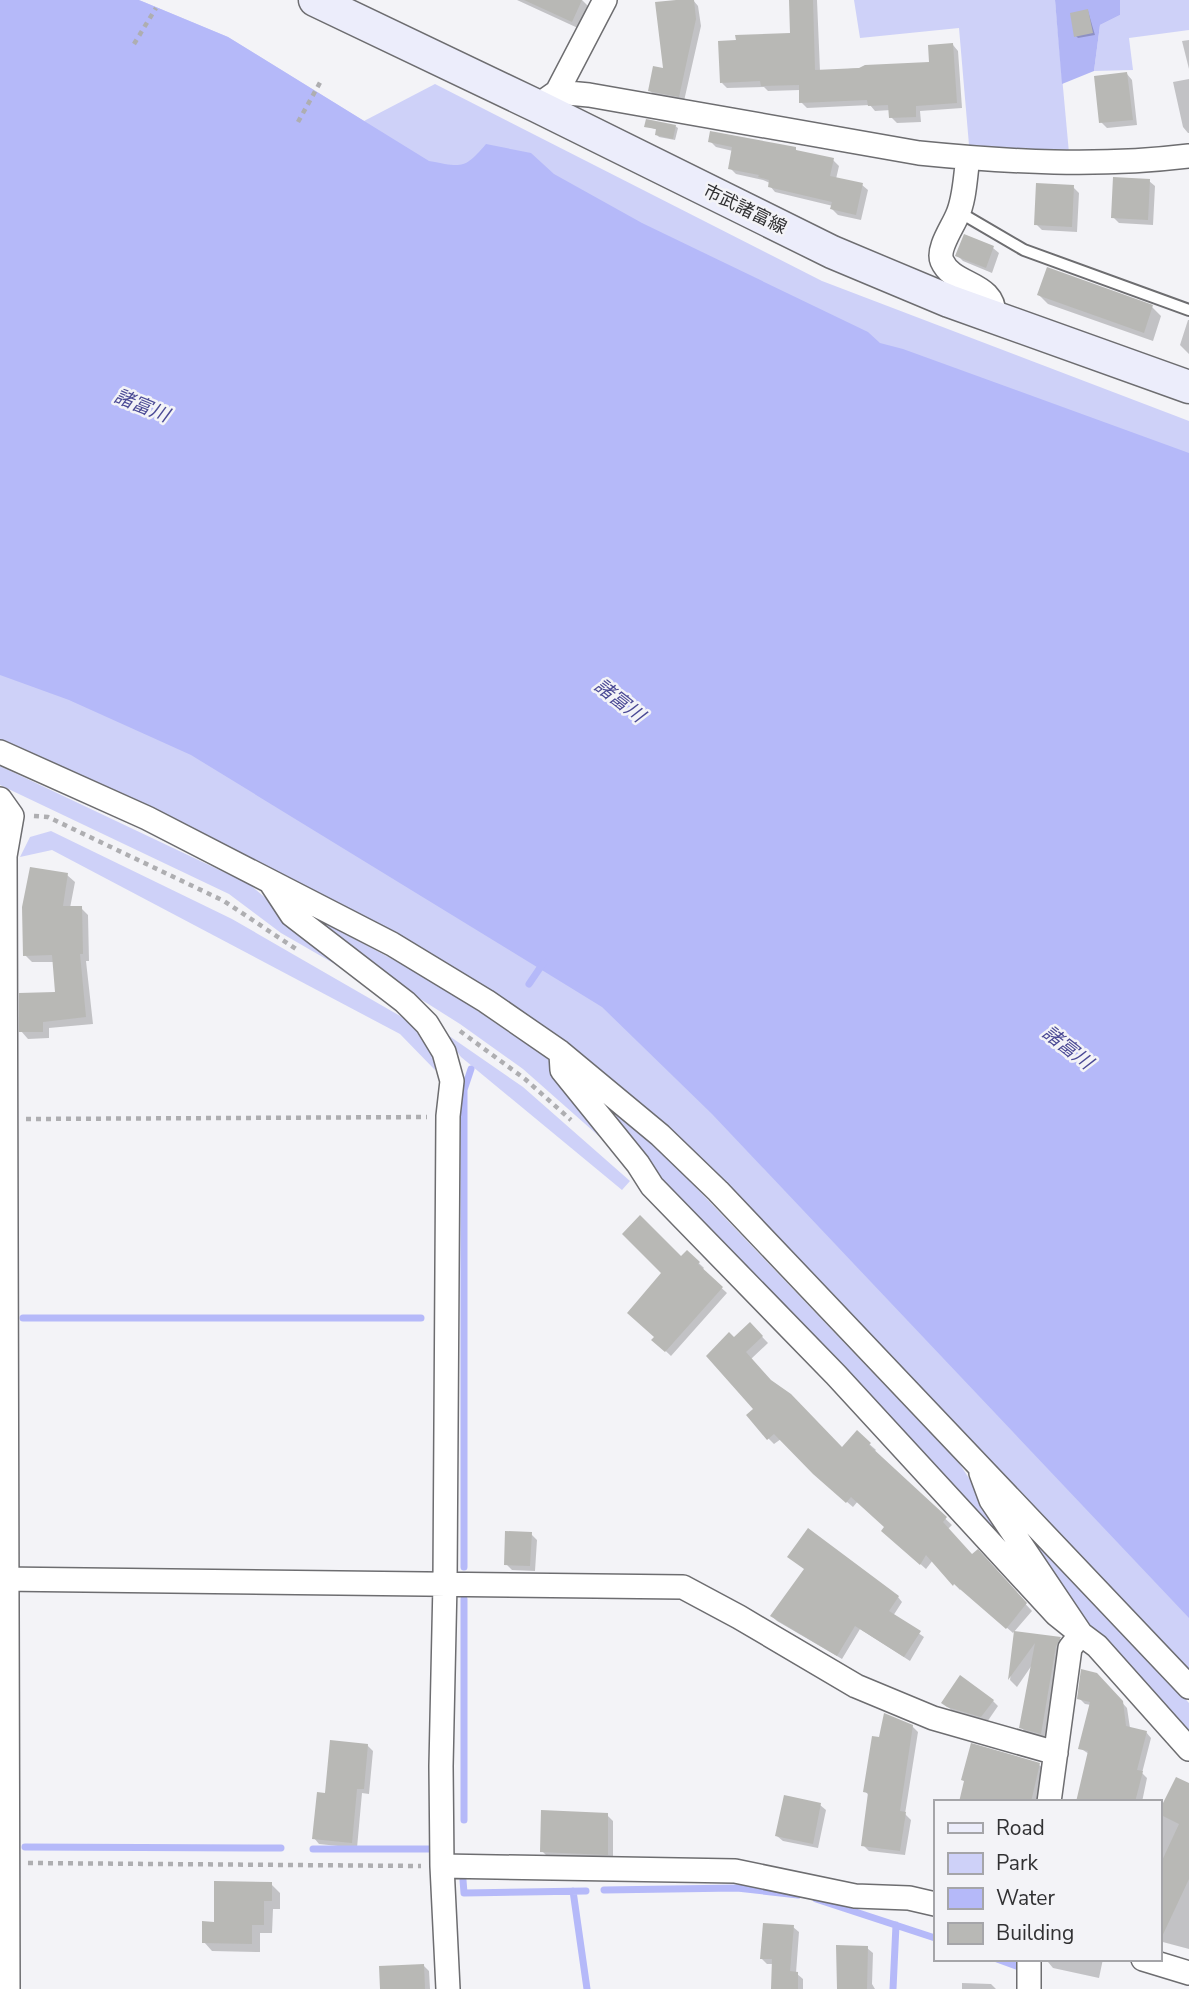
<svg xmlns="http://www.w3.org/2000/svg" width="1189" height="1989" viewBox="0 0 1189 1989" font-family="'Nunito Sans','Noto Sans JP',sans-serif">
<rect width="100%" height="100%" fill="#f3f3f7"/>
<path fill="#ced1f8" d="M139 0 228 37 364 121 435 84 822 281 1189 421V522L465 193Z
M854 0H1055L1069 153 969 145 959 28 860 38Z
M1120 0H1189V30L1129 38 1133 70 1094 71 1100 25 1120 15Z
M0 627 581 963 1189 1572V1674L685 1143 563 1041 0 743Z
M0 766 249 884 366 982 281 933 229 894 0 785Z
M51 831 232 919 414 1024 436 1056 435 1070 400 1034 52 850 20 857 30 837Z
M304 912 435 982 547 1058 627 1161 523 1069 460 1024 395 983Z
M442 1031 523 1087 630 1181 622 1190 461 1057Z
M573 1075 664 1154 959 1463 1037 1583 653 1173Z
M998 1495 1189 1703V1740L1070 1608Z"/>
<path fill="#b1b5f5" d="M1055 0H1120V15L1100 25 1094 71 1062 84Z"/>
<path fill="#b5b9f9" d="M0 0H139L228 37 429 161C462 167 464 170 486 144L531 153 554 174 642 223 868 332 880 343 903 349 1189 453V1618L712 1114 602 1007 191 755 69 700 0 675Z"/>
<path fill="#0003" d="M517 0H582L590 8 580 29Z
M693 0 698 6 701 26 684 101 655 96 650 91 665 70Z
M790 0H817L820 71 930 63 953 45 958 51 962 108 920 111 921 122 897 123 891 117V110L875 111 870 105 807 108 801 102 800 90 768 91 764 87 727 88 722 83 792 34Z
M1088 11 1095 35 1078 38 1076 36Z
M1189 40V69L1182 41Z
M1127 74 1132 80 1137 125 1107 128 1101 122Z
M1189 79V133H1188L1183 127 1173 82Z
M646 126H675L678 128 675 140 659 137 657 135 658 130Z
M710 141 795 149 798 152 833 160 839 166 836 179 862 185 868 190 861 220 838 215 832 209 833 206 775 192 770 186V183L763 180 736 174 730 168 733 151 716 147Z
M1149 181 1155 186 1153 225 1119 223 1113 217Z
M1073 187 1079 193 1077 232 1042 230 1036 224Z
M965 236 993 248 999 253 992 273 963 261 957 255Z
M1048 269 1152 307 1161 316 1153 341 1048 304 1039 295Z
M1188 320H1189V354L1180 345Z
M67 875 75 882 70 908H81L88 915 89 961H86L93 1024 49 1028V1038L28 1039 21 1031 57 994 54 962H32L25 955Z
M687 1252 704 1268 702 1270 727 1293 671 1356 654 1340 681 1258Z
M750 1324 768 1343 751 1359 772 1383 842 1449 857 1433 876 1450 874 1452 952 1525 948 1529 972 1556 977 1552 1032 1611 1013 1633 961 1588 960 1590 933 1560 926 1569 890 1537 887 1527 858 1501 853 1507 821 1480 781 1439 774 1444 768 1438 756 1409 734 1340Z
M531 1534 537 1540 535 1571 512 1570 506 1564Z
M806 1570 898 1597 902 1602 893 1616 924 1637 910 1661 860 1629 842 1659 777 1621 772 1616Z
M1016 1633 1060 1639 1068 1647 1049 1741 1029 1736 1021 1727 1032 1665 1017 1687 1010 1680Z
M1097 1675 1127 1708 1130 1728 1146 1732 1151 1738 1142 1773 1147 1778 1142 1802H1078L1089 1754 1080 1748 1091 1705 1085 1704 1079 1698Z
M993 1701 998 1706 987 1722 955 1713 943 1703Z
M912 1726 918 1732 905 1814 911 1820 905 1855 869 1851 863 1845 870 1797 865 1791 881 1739Z
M367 1745 373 1751 369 1794 362 1793 357 1848 319 1844 314 1838 327 1795Z
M1039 1765 1045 1770 1037 1802H962Z
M1177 1779 1189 1785V1949L1159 1941V1815Z
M820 1805 826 1810 818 1848 783 1841 777 1836Z
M607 1815 613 1821V1860L548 1857 542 1851Z
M271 1884 280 1893V1909H273L272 1933H260V1952L212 1951 204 1942 216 1924Z
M793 1927 799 1932 796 1973 803 1979V1989H773V1964H767L761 1958Z
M867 1948 873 1953 872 1984 875 1989H839Z
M1049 1959H1103L1099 1978 1053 1968 1048 1962Z
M423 1965 429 1971 430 1989H382Z
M962 1983 991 1984 996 1989H962Z"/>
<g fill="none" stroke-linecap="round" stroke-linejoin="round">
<path stroke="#b5b9f9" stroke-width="7" d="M529 984 544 962
M23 1318H421
M464 1567V1090L471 1069
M464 1820V1599
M25 1847 281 1848
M313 1849H431
M463 1880 464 1893 586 1891
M604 1890 737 1888 798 1895
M573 1891 587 1989
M816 1899 935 1938
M997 1959 1019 1967
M893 1989 896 1925"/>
</g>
<path fill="#b8b8b5" d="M524 0H582L572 22Z
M676 0H694L696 19 679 97 648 91 653 66 663 68 655 2Z
M789 0H813L815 70 859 68 865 65 929 62 928 45 953 43 957 103 916 106V117L889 118 888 105 868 106 867 100 799 103V85L761 86 760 81 720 83 718 41 736 40 735 35 790 33Z
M1088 9 1093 33 1074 37 1070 13Z
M1127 72 1133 120 1099 123 1094 76Z
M646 119 676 125 673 139 655 135 656 129 644 127Z
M710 131 796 147V150L834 158 830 176 863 183 856 215 830 209 832 202 768 187 769 180 758 177 759 175 728 169 732 147 708 142Z
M1113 177 1150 179 1148 220 1111 218Z
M1036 183 1074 185 1072 227 1034 225Z
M964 234 994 246 986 268 955 256Z
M1047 267 1153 305 1144 333 1037 295Z
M30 867 68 873 63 906H82L83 954H80L86 1017 43 1022V1032H19V993L55 992 52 955 23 956 22 907Z
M640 1215 681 1256 687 1250 700 1262 698 1264 723 1287 665 1352 651 1340 654 1337 627 1313 661 1273 622 1234Z
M750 1322 763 1336 746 1352 771 1380 791 1394 842 1447 857 1430 871 1443 869 1445 947 1517 943 1522 972 1554 978 1549 1027 1603 1006 1629 954 1584 953 1586 926 1555 920 1565 881 1531 884 1527 851 1497 846 1503 813 1474 774 1434 767 1440 746 1415 753 1409 706 1356 729 1332 734 1337Z
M808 1528 899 1596 889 1611 921 1631 904 1657 855 1626 837 1656 770 1616 804 1569 787 1557Z
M505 1531 532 1532 530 1566 504 1565Z
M1014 1631 1061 1637 1056 1646 1041 1734 1019 1728 1035 1643 1008 1680Z
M1081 1669 1097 1673 1123 1701 1126 1726 1147 1731 1137 1770 1143 1771 1135 1802H1076L1088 1751 1078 1749 1090 1702 1077 1699Z
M960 1675 994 1700 981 1717 947 1707 941 1703Z
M884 1713 913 1725 900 1811 906 1812 900 1851 861 1846 868 1793 863 1792 872 1736 879 1737Z
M330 1740 368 1744 364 1789H357L352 1843 312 1839 317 1792 325 1793Z
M971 1743 1040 1763 1031 1802H959L964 1781 961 1780Z
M1176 1777 1189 1783V1879L1159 1943V1867L1179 1824 1159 1814V1811Z
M784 1795 821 1803 813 1844 775 1836Z
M541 1810 608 1813V1855L540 1852Z
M214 1881 272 1882V1901H264V1925H252V1944L202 1943V1921L214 1922Z
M763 1923 794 1925 790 1971 798 1972V1989H771L772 1959H760Z
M836 1945 868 1946 867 1989H837Z
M424 1964 425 1989H380L379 1966Z"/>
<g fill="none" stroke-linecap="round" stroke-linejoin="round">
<defs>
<path id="service" d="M959 212 1024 250 1189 310"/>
<path id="minor" d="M557 92 605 0
M537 106 557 92 589 95 919 153C1009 162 1099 167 1189 156
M968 158C965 177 965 199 957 216 952 228 937 249 942 261 953 287 996 281 994 317
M0 752 147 818 392 944 486 1001 560 1052 660 1135 718 1191 1189 1687
M0 799 12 816 5 856 8 1989
M271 883 292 915 405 1002 427 1024 444 1052 452 1081 448 1116 445 1583 441 1766 442 1866 448 1989
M561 1054 562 1070 638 1164 652 1186 836 1375 1056 1614 1081 1634 1070 1648 1049 1802
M981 1473 991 1500 1081 1634 1097 1646 1189 1749
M0 1579 683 1587 739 1617 856 1686 933 1718 1056 1753
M442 1866 735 1871 855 1896 909 1898 935 1904
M1143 1959 1189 1973
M1029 1989V1959"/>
<path id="secondary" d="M315 0 537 106 832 252 949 301 1189 387"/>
</defs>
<use href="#service" stroke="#6d6d70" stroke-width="14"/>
<use href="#minor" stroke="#6d6d70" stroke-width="26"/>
<use href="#secondary" stroke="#6d6d70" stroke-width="35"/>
<path stroke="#aeaeb1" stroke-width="4.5" stroke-dasharray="5 5" stroke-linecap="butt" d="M134 44 156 8
M298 122 322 79
M34 816 48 817 224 901 296 949
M460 1031 525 1079 571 1120
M26 1119 427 1117
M28 1863 421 1866"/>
<use href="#service" stroke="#fff" stroke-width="10"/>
<use href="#minor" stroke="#fff" stroke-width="23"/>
<use href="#secondary" stroke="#ecedfb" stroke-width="32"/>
</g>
<g text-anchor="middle" stroke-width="5" stroke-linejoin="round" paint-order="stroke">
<g font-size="18" fill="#313133" stroke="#f3f3f7">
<text transform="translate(745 209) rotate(26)" y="6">市武諸富線</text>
</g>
<g font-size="19" font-style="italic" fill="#4b4a95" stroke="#f3f3f7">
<text transform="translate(142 405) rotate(22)" y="7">諸富川</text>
<text transform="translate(620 700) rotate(38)" y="7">諸富川</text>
<text transform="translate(1068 1047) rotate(38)" y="7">諸富川</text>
</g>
</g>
<rect x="934" y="1800" width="228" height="161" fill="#f3f3f7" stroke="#a5a5a9" stroke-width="2"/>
<rect x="948" y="1823" width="35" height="10" fill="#ecedfb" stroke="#a5a5a9" stroke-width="2"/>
<text x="996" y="1835" font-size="21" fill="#313133">Road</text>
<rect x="948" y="1853" width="35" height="21" fill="#ced1f8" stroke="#a5a5a9" stroke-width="2"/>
<text x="996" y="1870" font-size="21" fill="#313133">Park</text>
<rect x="948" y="1888" width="35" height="21" fill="#b5b9f9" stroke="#a5a5a9" stroke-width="2"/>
<text x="996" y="1905" font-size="21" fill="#313133">Water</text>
<rect x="948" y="1923" width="35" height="21" fill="#b8b8b5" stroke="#a5a5a9" stroke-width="2"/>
<text x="996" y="1940" font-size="21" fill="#313133">Building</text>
</svg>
